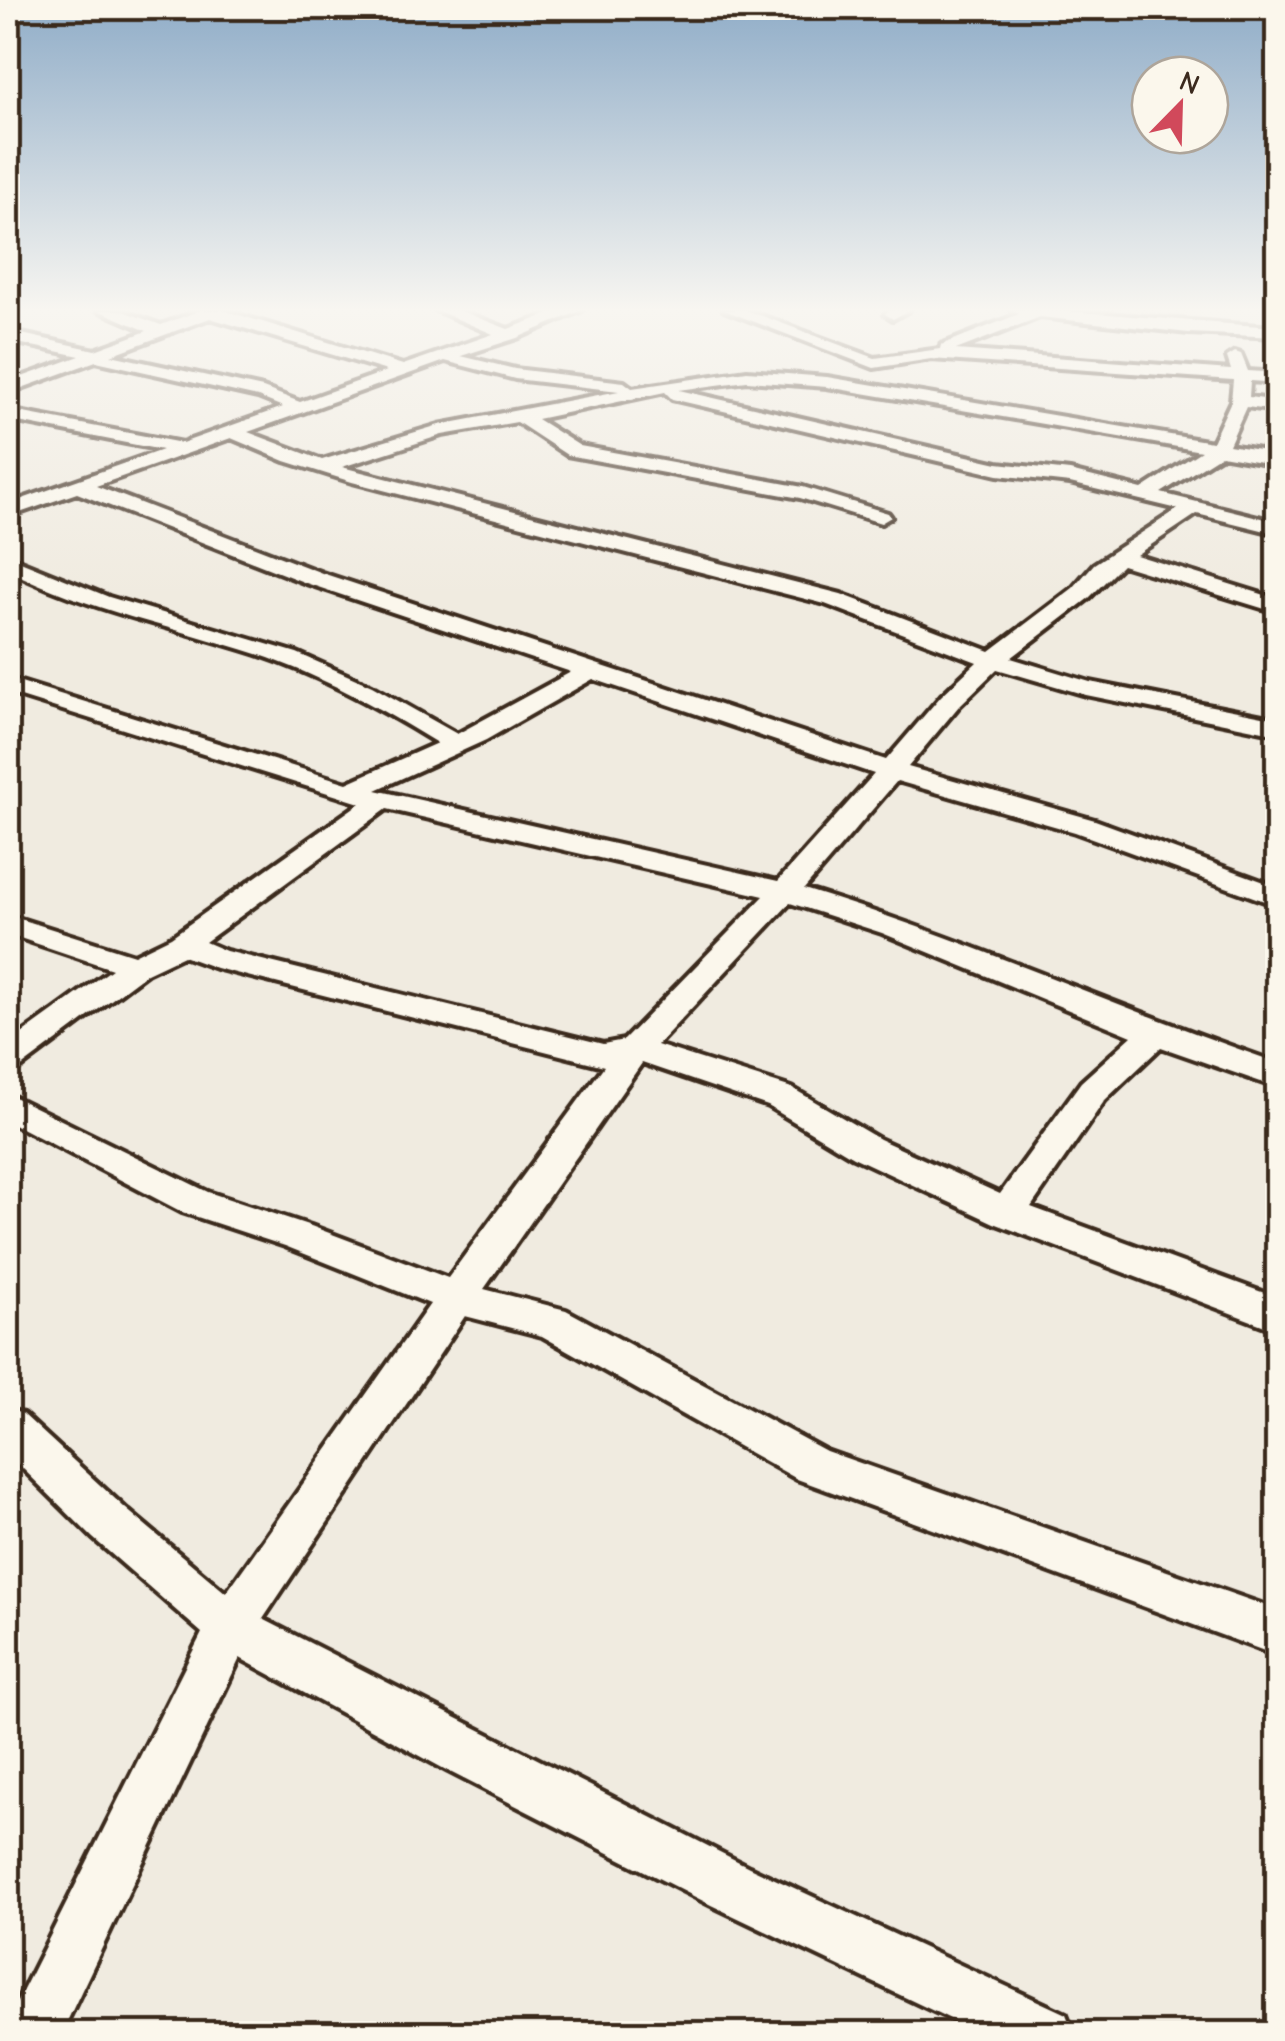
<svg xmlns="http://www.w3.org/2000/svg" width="1285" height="2041" viewBox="0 0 1285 2041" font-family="'Comic Neue',sans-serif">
<rect width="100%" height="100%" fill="#f0ebe0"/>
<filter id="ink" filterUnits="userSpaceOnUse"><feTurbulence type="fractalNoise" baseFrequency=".01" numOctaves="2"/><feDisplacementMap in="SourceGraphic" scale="20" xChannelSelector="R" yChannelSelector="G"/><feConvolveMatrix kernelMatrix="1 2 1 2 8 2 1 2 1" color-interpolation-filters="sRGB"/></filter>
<g filter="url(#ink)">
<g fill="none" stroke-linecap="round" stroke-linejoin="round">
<defs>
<path id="street" d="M98 310H120L161 325 201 310H223L403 365 493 334 436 310H458L508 329 560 310H582L517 338 461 356 515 369 624 382 632 388 747 371 827 377 1212 442 1231 401 1233 380 931 359 874 368 724 310H746L875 358 940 349 941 345 1019 314 1012 310C1100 310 1189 323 1278 327V337L1189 333 1040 317 956 350 1231 370 1227 357 1235 352 1241 354 1248 371 1278 373V383L1250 381 1249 397 1278 401V411L1246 407 1229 445 1278 453V465L1221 455 1161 493 1278 522V534L1197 514 1136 555 1278 599V613L1122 565 1089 598 1011 658 1090 682 1278 719V734L1086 695 997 669 959 706 908 767 1095 820 1278 887V906L1075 832 897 781 804 889C965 938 1118 1008 1278 1063V1088L1161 1047 1105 1100 1031 1207 1278 1298V1331L994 1223 853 1157 768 1106 642 1063 484 1289 566 1310 826 1451 1278 1610V1656L797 1479 542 1336 465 1316 263 1619 749 1867 1066 2014 1074 2034H982L711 1905 448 1771 240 1658 61 2034H8L11 2014 202 1633 93 1538 8 1454V1409L23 1414 125 1508 226 1593 430 1304 285 1246 182 1212 8 1121V1094L208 1192 311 1226 448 1278 604 1066 216 968 183 956 147 973 20 1068 8 1071V1044L112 969 8 934V915L134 955 171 937 360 803 8 693V678L347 783 437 743C380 708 320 675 257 654 173 627 87 610 8 570V556L109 597 297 653 372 686 457 734 571 672 306 583 77 493 8 517V504L162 450 8 420V410L182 443 283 407 258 397 96 361 8 393V382L80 356 8 341V331L95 350 147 331ZM210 318 387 371 300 402 263 388 111 355ZM445 361 515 379 619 391 439 425 322 460 248 432ZM747 381 827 387 1201 451 1142 489 1070 471 998 463 679 390ZM665 392 672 399 998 475 1070 483 1178 509 1094 564 1073 588 990 651 841 594 342 467 442 435 517 422 567 455 800 498 881 523 891 517 888 513 803 487 580 446 537 419ZM231 438 285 461 352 482 825 604 977 662 941 696 886 760 322 573 96 486ZM593 679 874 774 778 881 376 790 486 740ZM387 809 764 896 624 1040 603 1044 226 951 205 942ZM790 903 882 933 1132 1036 1081 1082 1000 1194 879 1139 792 1088 657 1045Z
M909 310 893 319 885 314 889 310Z"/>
</defs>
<use href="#street" stroke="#3b2a1e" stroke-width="8"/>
<use href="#street" fill="#fbf7ec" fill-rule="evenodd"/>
</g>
</g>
<linearGradient id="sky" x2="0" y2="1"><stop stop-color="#90adc8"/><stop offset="0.52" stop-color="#f8f6f1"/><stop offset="1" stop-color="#f8f6f1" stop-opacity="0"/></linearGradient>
<rect width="1285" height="596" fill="url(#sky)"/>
<rect width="1285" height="2041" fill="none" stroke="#fbf7ec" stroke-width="40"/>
<rect x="20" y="20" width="1245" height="2001" fill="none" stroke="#3b2a1e" stroke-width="4" filter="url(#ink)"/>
<g transform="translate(1180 105) rotate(23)"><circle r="48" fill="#fbf7ec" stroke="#aea59a" stroke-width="2.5"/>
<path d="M0-8L18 38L0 25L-18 38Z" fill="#d1495b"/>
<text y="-15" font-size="28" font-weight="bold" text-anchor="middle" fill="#3b2a1e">N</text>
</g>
</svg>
